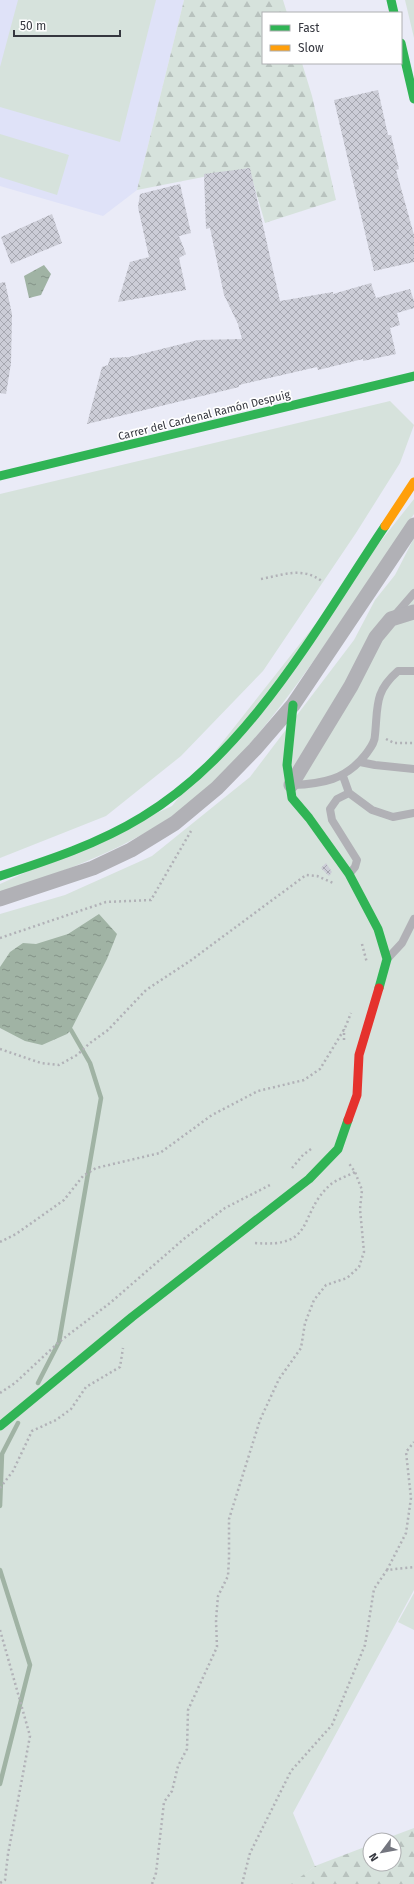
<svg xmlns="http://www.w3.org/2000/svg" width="414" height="1884" viewBox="0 0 414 1884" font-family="'Fira Sans',sans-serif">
<defs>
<pattern id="forest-firs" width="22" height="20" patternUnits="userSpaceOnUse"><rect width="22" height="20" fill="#d6e2dc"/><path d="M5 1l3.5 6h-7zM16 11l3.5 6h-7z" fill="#b8c2be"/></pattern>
<pattern id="water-ripples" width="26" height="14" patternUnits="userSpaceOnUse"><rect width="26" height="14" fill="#a0b3a4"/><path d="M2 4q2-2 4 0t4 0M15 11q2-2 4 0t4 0" fill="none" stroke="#839287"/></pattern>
<pattern id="building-cross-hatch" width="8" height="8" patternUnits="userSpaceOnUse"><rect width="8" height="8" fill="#cccdd7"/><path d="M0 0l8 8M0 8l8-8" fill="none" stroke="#a6a7b0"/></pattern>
</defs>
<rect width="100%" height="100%" fill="#eaebf7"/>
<path fill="#dfe2f8" d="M0 0H184L137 190 103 216 0 186Z"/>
<path fill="#d6e2dc" d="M18 0H156L120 142 0 107V67Z
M405 0H414V38Z
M0 134 69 155 57 195 0 177Z
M390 401 414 425 400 463 356 533 263 671 181 756 106 816 0 858V494Z
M414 499V514C384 559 353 604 322 649 292 692 261 734 224 772 213 783 201 795 188 805 130 848 68 870 0 893V884L172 806Z
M414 538V1590L293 1813 315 1866 292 1884H0V914L65 895 152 856 250 777 354 640 375 600 395 575Z
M414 1593V1630L398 1622Z"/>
<path fill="url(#forest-firs)" d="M184 0H283L287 13H263V63H302L312 96 336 200 265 223 249 168 137 190Z
M414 1828V1884H291L315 1866 370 1845V1864H394V1840H382Z"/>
<path fill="url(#water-ripples)" d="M44 265 51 274 41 295 29 298 24 276Z
M99 914 117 934 107 959 71 1030 67 1034 42 1045 25 1041 0 1028V967L10 952 23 943 36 944 68 934Z"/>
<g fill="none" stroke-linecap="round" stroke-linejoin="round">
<path stroke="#a0b3a4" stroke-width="4.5" d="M38 1383 59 1342 101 1098 90 1063 71 1030
M0 1506 2 1454 18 1423
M0 1570 30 1665 0 1784"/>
</g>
<path fill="url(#building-cross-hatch)" d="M378 90 388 135H391L399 169 396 170 414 235V262L374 271 334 100Z
M250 168 280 301 333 292V294L371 283 376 298 410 289 414 301V308L397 313 400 325 390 328 396 354 363 361V359L318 370 317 367 239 385V387L87 424 102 367 108 365 110 358 129 357 198 340 242 339 238 324 224 295 210 228 206 229 204 174Z
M180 184 191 233 179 236 186 254 179 258 186 290 118 302 130 262 149 257 138 207 140 194Z
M52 214 62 243 11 264 1 237Z
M5 282 12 314 11 363 6 394 0 393V283Z
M326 863 332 872 329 876 321 868Z"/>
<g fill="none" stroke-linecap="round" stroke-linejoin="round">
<path stroke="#b1b1b7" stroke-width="2.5" stroke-dasharray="2 3" stroke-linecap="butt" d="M261 579C283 575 303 566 323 582
M386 739 394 743H413
M0 938 106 902 151 900 191 831
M362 944 367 963
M344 1040V1029
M0 1049 41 1063 59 1065 77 1055 90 1043 108 1030 146 990 190 961 306 875 317 876 333 883
M292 1168 303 1155 311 1149
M0 1242 16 1234 64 1200 83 1176 96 1168 160 1153 212 1115 258 1091 304 1080 320 1069 345 1028 351 1013
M255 1243C317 1248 297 1215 330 1185 337 1179 348 1176 355 1172
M0 1393 15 1383 59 1342 110 1303 185 1238 225 1208 270 1185
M0 1488 13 1471 32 1431 56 1420 71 1409 86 1387 120 1367 123 1348
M387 1570 406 1533 411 1498 406 1452 414 1442
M0 1630 30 1736 8 1854 5 1880 0 1883
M152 1884 156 1873 164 1802 172 1791 178 1766 187 1749 188 1710 217 1647 216 1620 218 1596 228 1576 229 1558V1519L260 1420 279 1379 301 1348 305 1323 314 1300 326 1285 347 1278 359 1267 364 1252 360 1209 362 1190 355 1172 348 1162
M242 1884 250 1853 291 1771 332 1725 365 1645 374 1589 387 1570 414 1567"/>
<path stroke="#b1b1b6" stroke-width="8" d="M394 616 414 593
M360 762 375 765 414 769
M343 776 349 793 372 810 393 817 414 813
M292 785C322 784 346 780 366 754 370 748 375 743 375 735 378 706 374 692 398 671H414
M349 793 337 799 330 809 332 820 357 860 355 867 350 873
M389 957 402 943 414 919"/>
<path stroke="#b1b1b6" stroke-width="15" d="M291 785 351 686 376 637 391 619 414 612
M0 899 93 868 131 850 175 823 217 788 255 749 293 705 414 525"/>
<path stroke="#30b455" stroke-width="9" d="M391 0 394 13
M401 43 414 99
M0 476 414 376
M293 705 287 765 292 798 309 818 349 874 378 929 387 959 379 988
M0 876C49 860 98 844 142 817 249 753 317 627 385 526
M0 1426 132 1317 309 1179 338 1149 348 1120"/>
<path stroke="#ff9f0a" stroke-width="9" d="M385 526 414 482"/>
<path stroke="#e5322d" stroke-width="9" d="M348 1120 357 1095 359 1055 379 988"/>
</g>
<g text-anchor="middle" stroke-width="3.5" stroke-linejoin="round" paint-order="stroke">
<g font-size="11" fill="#35373f" stroke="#fff">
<text transform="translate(204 415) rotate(-14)" y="4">Carrer del Cardenal Ramón Despuig</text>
</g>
</g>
<rect x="262" y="12" width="140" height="52" fill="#ffffff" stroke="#aeafb2"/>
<rect x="270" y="25" width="20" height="6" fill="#30b455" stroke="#aeafb2"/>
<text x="298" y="32" font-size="12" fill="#35373f">Fast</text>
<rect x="270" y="45" width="20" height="6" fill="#ff9f0a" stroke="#aeafb2"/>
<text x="298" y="52" font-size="12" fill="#35373f">Slow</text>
<g transform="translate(382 1852) rotate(238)"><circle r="19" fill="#ffffff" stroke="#aeafb2"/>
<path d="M0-3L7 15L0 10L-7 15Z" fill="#74767f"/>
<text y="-6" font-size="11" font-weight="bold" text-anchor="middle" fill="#35373f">N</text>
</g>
<path d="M14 30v6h106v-6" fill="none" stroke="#35373f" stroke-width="2"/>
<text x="20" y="30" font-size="12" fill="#35373f" stroke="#ffffff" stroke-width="3" paint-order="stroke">50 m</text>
</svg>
